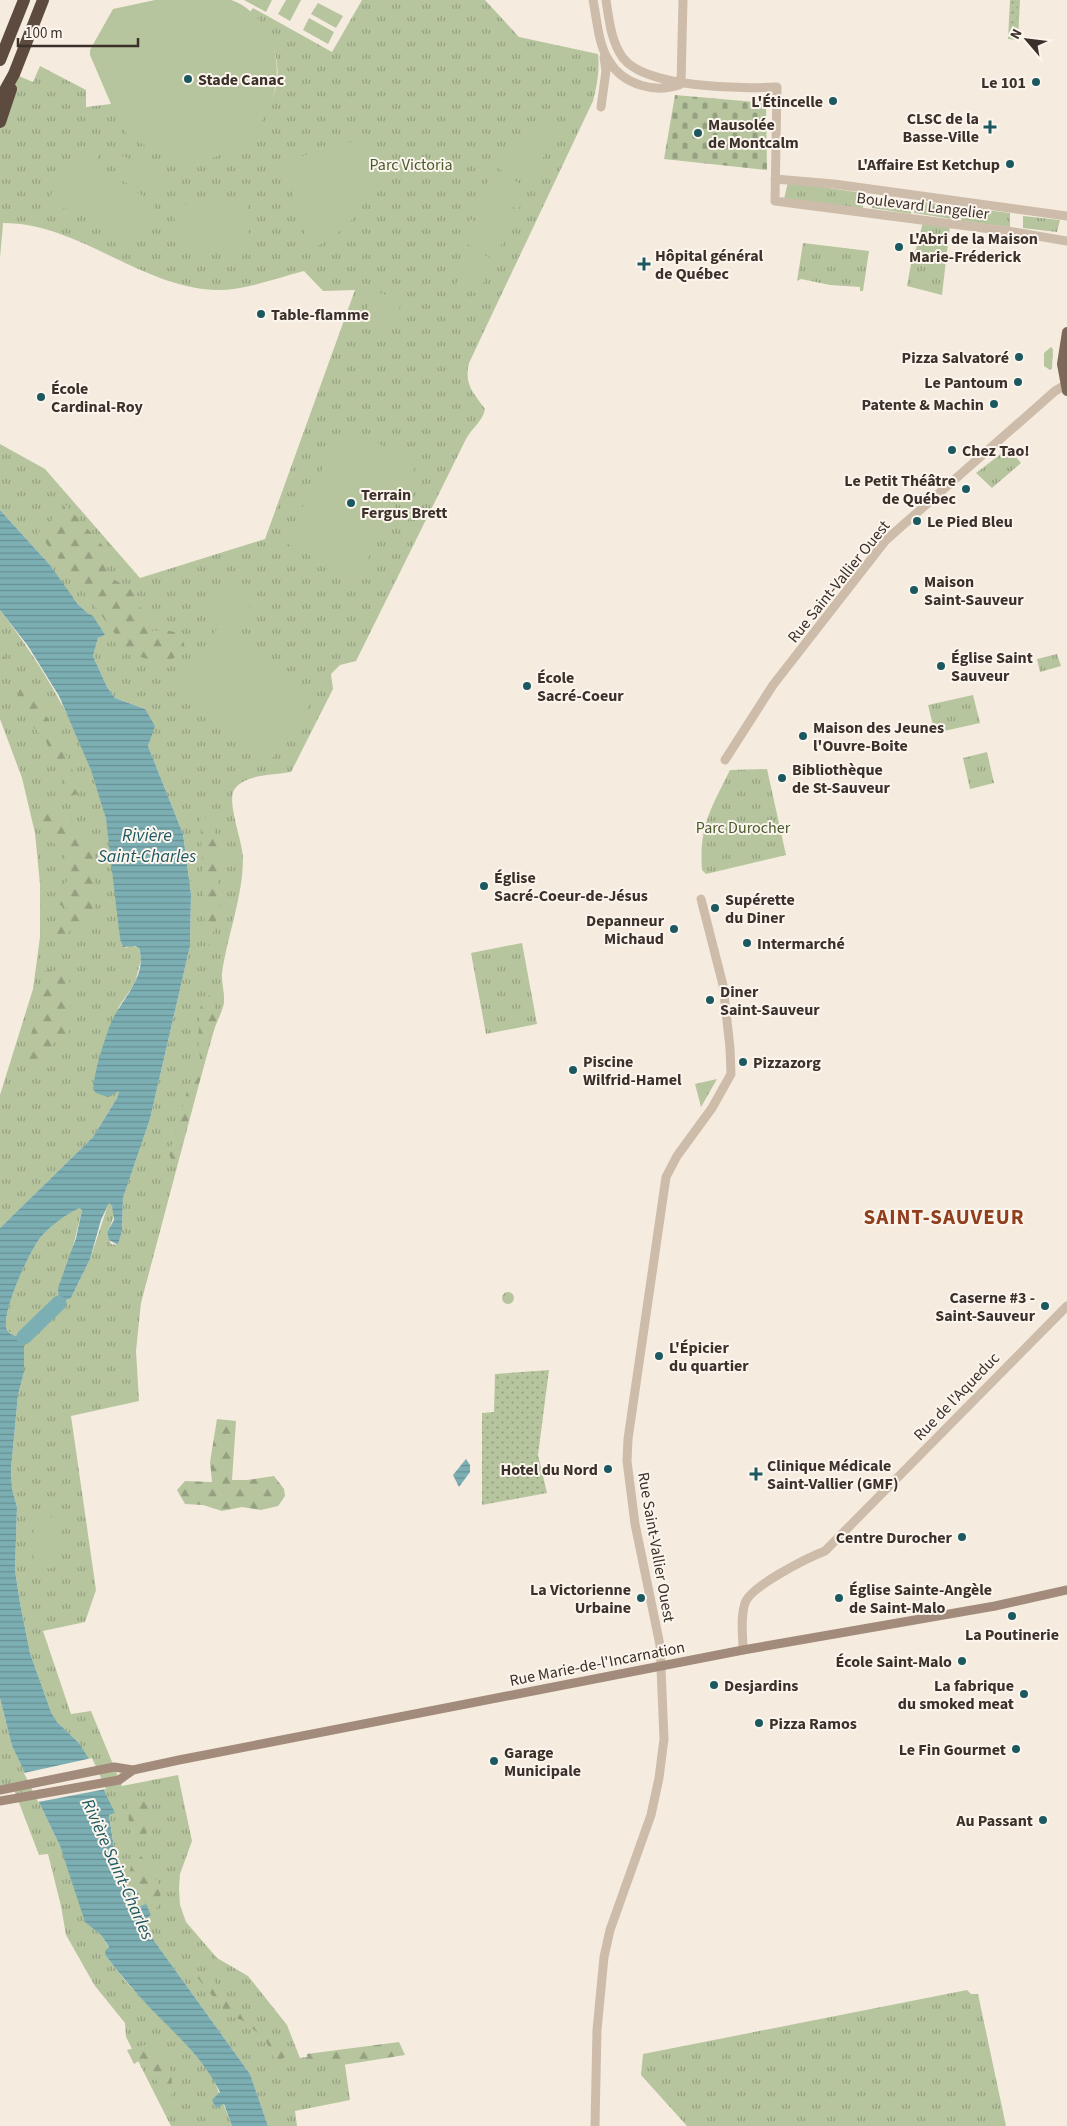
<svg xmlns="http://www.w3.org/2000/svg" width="1067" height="2126" viewBox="0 0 1067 2126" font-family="'Source Sans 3',sans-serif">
<defs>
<pattern id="grass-tufts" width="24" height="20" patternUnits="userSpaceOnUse" patternTransform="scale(1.25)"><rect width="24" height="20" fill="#b6c59e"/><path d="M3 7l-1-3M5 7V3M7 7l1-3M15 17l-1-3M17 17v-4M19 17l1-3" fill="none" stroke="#95a081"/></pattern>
<pattern id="forest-firs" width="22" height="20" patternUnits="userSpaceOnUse" patternTransform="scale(1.25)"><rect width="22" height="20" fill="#b6c59e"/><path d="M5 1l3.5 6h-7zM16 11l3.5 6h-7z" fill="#95a081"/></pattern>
<pattern id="cemetery-stones" width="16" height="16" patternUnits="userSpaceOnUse" patternTransform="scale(1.25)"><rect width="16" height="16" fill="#b6c59e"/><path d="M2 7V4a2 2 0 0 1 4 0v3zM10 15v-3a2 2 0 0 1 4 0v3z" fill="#95a081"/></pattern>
<pattern id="garden-dots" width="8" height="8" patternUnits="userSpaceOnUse" patternTransform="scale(1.25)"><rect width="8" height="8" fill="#b6c59e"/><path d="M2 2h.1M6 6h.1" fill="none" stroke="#95a081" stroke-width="1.8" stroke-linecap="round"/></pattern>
<pattern id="water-rules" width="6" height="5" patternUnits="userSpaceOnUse" patternTransform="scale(1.25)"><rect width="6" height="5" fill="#7cafb4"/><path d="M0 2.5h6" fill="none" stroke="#678f93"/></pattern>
</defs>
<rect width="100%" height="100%" fill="#f5ecdf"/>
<path fill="url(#grass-tufts)" d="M362 0H485L519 37 598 54C600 70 597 85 593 101L469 363C464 385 473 392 485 409 483 421 472 428 466 439L356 661 340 665 331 674 333 689 291 772C274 775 244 774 234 790 227 803 242 840 243 857 243 897 228 933 222 973 221 982 225 993 224 1003 222 1013 215 1025 212 1035L141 1303 136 1351 139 1401 71 1416 96 1590 85 1622 43 1631 71 1714 91 1711 122 1786 178 1775 192 1841 180 1874 179 1889 180 1905 186 1922 217 1958 248 1976 287 2025 300 2058 343 2051 350 2100 295 2111 297 2126H268L250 2074 155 1942 143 1922 151 1915 146 1905 136 1908 117 1868 109 1814 114 1813 79 1743 57 1722 51 1712 30 1653 20 1603 15 1570 17 1507 12 1489 11 1469 18 1395 24 1372V1338C18 1336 11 1336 7 1330 0 1315 29 1251 40 1238 51 1225 64 1216 79 1207L82 1210 59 1303 71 1298 90 1259 109 1202C118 1212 112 1223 107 1232L111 1244 118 1245 122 1231 123 1198 150 1119 190 946 191 894 183 834 148 746 150 739 145 709 115 698 107 687 93 656 98 638 105 635 68 592 50 565 0 510V444L45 469 140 578 265 539 355 290 323 291 304 271C276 278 244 291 215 290 140 287 79 223 3 223L0 258V99L14 74 33 82 40 66 86 90V107L111 104 191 161 222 154C233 142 268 108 273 96 285 67 272 31 250 12L253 8 332 52Z
M1010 0H1020L1018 40 1008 39Z
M788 182 863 193V209L784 199Z
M873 196 912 201 911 214 872 208Z
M915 201 953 206 952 219 914 213Z
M963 207 1010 213V227L961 221Z
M1023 216 1060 220 1057 232 1023 228Z
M923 222 950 226 942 295 907 286 913 253 916 249Z
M803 243 869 251 863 291H860V287L830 285 801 279 797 281Z
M1051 347 1053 349 1052 369 1050 370 1044 366V353Z
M1006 450H1010L1021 463 992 488 976 473Z
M0 610C48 673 88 741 106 819 115 858 117 900 120 939L126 948 131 945 139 948 141 959 135 983 118 1008 119 1091 117 1098 93 1137 0 1228V1095L33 989 40 937V884L35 833 22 778 0 719Z
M1057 654 1061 666 1040 672 1037 659Z
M973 695 980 723 935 733 928 705Z
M987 752 994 783 970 789 963 758Z
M767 769 786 855 706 874 702 870C699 825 711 809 730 770Z
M522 943 537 1024 486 1034 471 953Z
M717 1079 701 1107 695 1084Z
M502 1298a6 6 0 1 1 12 0a6 6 0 1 1-12 0Z
M0 1698 12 1746 60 1846 89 1924 101 1935 109 1948 106 1956 127 1983 180 2037 212 2075 232 2126H171L126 2037 125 2023 95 1986 66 1935 61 1906 48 1854 39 1855 13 1787 0 1790Z
M967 1990 971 1994H978L1006 2126H687L641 2075 643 2054Z"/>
<path fill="url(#forest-firs)" d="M66 505 111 555 105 566 113 579 134 591 151 631 166 630 181 634 186 651 165 663 153 661 129 653 78 583 38 533Z
M0 642 1 652 7 661 4 672H0Z
M20 682 26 683 38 690 42 709 59 738 77 781 78 794 71 796 54 754 43 737 30 724 18 702Z
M39 803 81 826 95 859 94 929 76 921 58 949H54L60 912 66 916 69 909 60 905 59 896 69 877 64 849 45 838Z
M200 811 222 843V864L218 877 220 909 206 956Z
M50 970 67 974 71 987 69 1035 55 1039 46 1059 36 1065 23 1059 42 1001 44 971Z
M208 992 218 1016 175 1168 169 1154 187 1091 200 1058 198 1039 201 1003Z
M217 1419 236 1421 232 1480H247L274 1476 284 1489 285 1496 278 1506 261 1510 242 1507 222 1511 203 1505 185 1504 177 1490 185 1481 212 1482 210 1462Z
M127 1798H144L151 1809 146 1835 141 1836 129 1822Z
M136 1848 158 1882 161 1893 153 1918 129 1874Z
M207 1973 239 2010 256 2021 280 2044 285 2057 276 2063 265 2039 242 2020 229 2016 196 1976Z
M399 2042 405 2055 324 2068 323 2062 308 2065 307 2054Z
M145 2045 166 2057C172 2072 174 2087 170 2103L143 2058 134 2064 127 2050Z"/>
<path fill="url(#cemetery-stones)" d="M675 95 766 103 767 170 664 159Z"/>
<path fill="url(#garden-dots)" d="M1010 0H1018L1017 24 1010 23Z
M549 1370 538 1455 547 1493 482 1505V1413L494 1412 495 1374Z"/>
<path fill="#b6c59e" d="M155 0C171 0 218 0 231 0 246 5 260 18 267 32 295 83 260 151 203 160 194 161 185 163 176 161 162 158 145 143 129 138L111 104 90 55V50L113 9Z
M244 0H272L266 12Z
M286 0H301L290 21 278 14Z
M318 3 343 16 336 28 311 14Z
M309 18 334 32 328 44 303 30Z
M539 118 561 129 540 163 530 185 495 167 506 146 539 162 520 150Z
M371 136C372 143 375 151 375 159 377 200 345 235 310 249L282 162Z
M87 141H94L98 145C97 156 95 171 104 179 119 191 165 191 153 222 151 227 150 232 146 236 143 237 138 239 135 239 118 240 87 212 64 208L56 213 49 210C49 194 59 169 71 160L77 161 82 156Z
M123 156 170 179 163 197 157 198 114 177 120 157Z
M494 170 528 188 518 210 483 191Z
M482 194 517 213 506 234 472 216Z
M247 201 250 249 176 253 174 205Z
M470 219 505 237 494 259 460 240Z
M472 249 494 260 478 294 456 284Z
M375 291 402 301 388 335 361 323Z
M345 426 417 464 357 580 284 542Z
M212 606a19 19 0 1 1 38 0a19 19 0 1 1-38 0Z
M219 626 316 696 271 760 174 688Z
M42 1515 61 1519 62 1524 60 1561 50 1569C44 1568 39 1566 35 1561 29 1553 32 1521 42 1515Z"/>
<path fill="url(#water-rules)" d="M0 510 50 565 77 603 87 613 93 616 105 635 98 638 93 656 107 687 115 698 145 709 155 726 148 746 183 834 191 894 190 946 150 1119 123 1198 122 1231 118 1245 109 1240 107 1232 114 1220 112 1206 109 1203 101 1220 90 1259 71 1298 59 1303 58 1288 76 1238 82 1210 79 1208C64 1216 51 1225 40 1238 29 1252 0 1315 7 1330 10 1336 18 1336 24 1337V1372L18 1395 11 1469 12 1489 17 1507 15 1570 20 1603 30 1653 51 1712 57 1722 79 1743 89 1759 115 1813 109 1815 117 1868 136 1908 146 1904 151 1915 143 1922 155 1942 250 2074 268 2126H232L224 2104 216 2108 212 2100 220 2092C204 2060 179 2037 154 2012 137 1994 121 1976 106 1956L105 1951 109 1947 101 1935 85 1922 60 1846 12 1746 0 1698V1228L93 1137 117 1098 119 1091 108 1097 96 1093 93 1089C95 1068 103 1045 110 1025 120 1000 148 978 139 948L135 946 123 947 120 939 106 819 91 770 59 696 28 646 0 610Z
M466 1459 470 1465V1472L459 1487 453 1475Z"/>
<path fill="#f5ecdf" d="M92 1758 106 1789 38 1802 24 1773Z"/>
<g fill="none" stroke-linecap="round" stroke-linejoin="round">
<path stroke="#7cafb4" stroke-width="15" d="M24 1337 59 1303"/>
<path stroke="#cebcaa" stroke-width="9" d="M593 0C597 19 598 44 609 61 623 85 656 94 681 84
M606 0C609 19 611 42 623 58 646 88 741 89 777 87L775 201 1014 232 1067 241
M681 84 683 0
M601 107 606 71 604 57
M775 179 834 184 1067 216
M725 760 773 685 886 540 1055 391 1067 384
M743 1650C743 1635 740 1618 745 1603 751 1586 807 1558 825 1551L1067 1306
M595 2126 597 2030 604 1957 610 1930 651 1815 659 1778 664 1739 660 1645 635 1524 627 1461 628 1439 666 1177 677 1156 712 1108 731 1074 730 1048 723 985 701 899"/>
<path stroke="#a28b7b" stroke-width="9" d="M0 1790 114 1767 133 1770
M0 1801 119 1780 133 1770 179 1760 743 1650 995 1606 1067 1590"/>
<path stroke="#7e685a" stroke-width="10" d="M1067 332 1062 364 1067 391"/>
<path stroke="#5d4b40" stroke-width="12" d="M0 60 24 0
M0 99 14 74 43 0
M0 122 11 89"/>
</g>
<g fill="#1c5860" stroke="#fbf5ed" stroke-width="2">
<circle cx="188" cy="79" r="5"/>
<circle cx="1036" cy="82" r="5"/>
<circle cx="833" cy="101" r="5"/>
<path d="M987.5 119.5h5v5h5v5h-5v5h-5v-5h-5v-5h5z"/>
<circle cx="698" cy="133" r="5"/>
<circle cx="1010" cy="164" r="5"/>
<circle cx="899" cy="247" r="5"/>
<path d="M641.5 256.5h5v5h5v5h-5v5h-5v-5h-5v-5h5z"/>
<circle cx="261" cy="314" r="5"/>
<circle cx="1019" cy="357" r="5"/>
<circle cx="1018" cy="382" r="5"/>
<circle cx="41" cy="397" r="5"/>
<circle cx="994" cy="404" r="5"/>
<circle cx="952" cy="450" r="5"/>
<circle cx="966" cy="489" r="5"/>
<circle cx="351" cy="503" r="5"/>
<circle cx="917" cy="521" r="5"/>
<circle cx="914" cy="590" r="5"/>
<circle cx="941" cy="666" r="5"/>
<circle cx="527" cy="686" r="5"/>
<circle cx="803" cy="736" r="5"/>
<circle cx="782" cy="778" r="5"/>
<circle cx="484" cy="886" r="5"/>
<circle cx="715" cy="908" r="5"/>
<circle cx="674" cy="929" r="5"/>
<circle cx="747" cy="943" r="5"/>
<circle cx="710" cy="1000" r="5"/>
<circle cx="743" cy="1062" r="5"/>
<circle cx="573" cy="1070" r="5"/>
<circle cx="1045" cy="1306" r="5"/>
<circle cx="659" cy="1356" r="5"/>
<circle cx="608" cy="1469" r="5"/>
<path d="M753.5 1466.5h5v5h5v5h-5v5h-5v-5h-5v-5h5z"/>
<circle cx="962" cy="1537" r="5"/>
<circle cx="641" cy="1598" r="5"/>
<circle cx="839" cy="1598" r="5"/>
<circle cx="1012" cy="1616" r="5"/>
<circle cx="962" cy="1661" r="5"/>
<circle cx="714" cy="1685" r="5"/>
<circle cx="1024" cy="1694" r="5"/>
<circle cx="759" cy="1723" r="5"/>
<circle cx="1016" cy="1749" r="5"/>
<circle cx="494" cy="1761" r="5"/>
<circle cx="1043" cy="1820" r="5"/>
</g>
<g text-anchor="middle" stroke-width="4" stroke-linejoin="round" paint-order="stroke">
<g font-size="16" font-weight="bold" fill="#3b302a" stroke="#fbf5ed" text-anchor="start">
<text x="198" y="85">Stade Canac</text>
<text x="1026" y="88" text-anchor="end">Le 101</text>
<text x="823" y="107" text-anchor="end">L'Étincelle</text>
<text x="979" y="124" text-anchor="end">CLSC de la<tspan x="979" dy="18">Basse-Ville</tspan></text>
<text x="708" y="130">Mausolée<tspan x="708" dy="18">de Montcalm</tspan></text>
<text x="1000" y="170" text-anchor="end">L'Affaire Est Ketchup</text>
<text x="909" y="244">L'Abri de la Maison<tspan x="909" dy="18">Marie-Fréderick</tspan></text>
<text x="655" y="261">Hôpital général<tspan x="655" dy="18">de Québec</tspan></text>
<text x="271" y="320">Table-flamme</text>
<text x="1009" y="363" text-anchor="end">Pizza Salvatoré</text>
<text x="1008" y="388" text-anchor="end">Le Pantoum</text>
<text x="51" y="394">École<tspan x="51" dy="18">Cardinal-Roy</tspan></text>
<text x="984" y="410" text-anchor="end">Patente &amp; Machin</text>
<text x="962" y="456">Chez Tao!</text>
<text x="956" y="486" text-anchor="end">Le Petit Théâtre<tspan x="956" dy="18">de Québec</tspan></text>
<text x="361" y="500">Terrain<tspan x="361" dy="18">Fergus Brett</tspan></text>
<text x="927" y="527">Le Pied Bleu</text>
<text x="924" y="587">Maison<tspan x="924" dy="18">Saint-Sauveur</tspan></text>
<text x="951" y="663">Église Saint<tspan x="951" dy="18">Sauveur</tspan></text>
<text x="537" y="683">École<tspan x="537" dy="18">Sacré-Coeur</tspan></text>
<text x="813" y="733">Maison des Jeunes<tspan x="813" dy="18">l'Ouvre-Boite</tspan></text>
<text x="792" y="775">Bibliothèque<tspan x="792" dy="18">de St-Sauveur</tspan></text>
<text x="494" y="883">Église<tspan x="494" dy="18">Sacré-Coeur-de-Jésus</tspan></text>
<text x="725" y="905">Supérette<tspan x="725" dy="18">du Diner</tspan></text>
<text x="664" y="926" text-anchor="end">Depanneur<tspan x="664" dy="18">Michaud</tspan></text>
<text x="757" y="949">Intermarché</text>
<text x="720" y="997">Diner<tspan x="720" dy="18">Saint-Sauveur</tspan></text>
<text x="583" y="1067">Piscine<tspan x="583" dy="18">Wilfrid-Hamel</tspan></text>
<text x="753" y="1068">Pizzazorg</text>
<text x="1035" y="1303" text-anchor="end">Caserne #3 -<tspan x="1035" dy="18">Saint-Sauveur</tspan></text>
<text x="669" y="1353">L'Épicier<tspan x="669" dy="18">du quartier</tspan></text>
<text x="767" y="1471">Clinique Médicale<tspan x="767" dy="18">Saint-Vallier (GMF)</tspan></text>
<text x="598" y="1475" text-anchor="end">Hotel du Nord</text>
<text x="952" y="1543" text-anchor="end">Centre Durocher</text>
<text x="631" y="1595" text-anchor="end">La Victorienne<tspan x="631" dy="18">Urbaine</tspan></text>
<text x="849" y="1595">Église Sainte-Angèle<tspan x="849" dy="18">de Saint-Malo</tspan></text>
<text x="1012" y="1640" text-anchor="middle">La Poutinerie</text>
<text x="952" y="1667" text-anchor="end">École Saint-Malo</text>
<text x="724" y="1691">Desjardins</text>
<text x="1014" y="1691" text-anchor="end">La fabrique<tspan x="1014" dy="18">du smoked meat</tspan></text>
<text x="769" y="1729">Pizza Ramos</text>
<text x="1006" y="1755" text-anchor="end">Le Fin Gourmet</text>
<text x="504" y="1758">Garage<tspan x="504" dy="18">Municipale</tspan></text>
<text x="1033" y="1826" text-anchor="end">Au Passant</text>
</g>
<g font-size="16" fill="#485b2c" stroke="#fbf5ed">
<text x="411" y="170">Parc Victoria</text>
<text x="743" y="833">Parc Durocher</text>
</g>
<g font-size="16" fill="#3b302a" stroke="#fbf5ed">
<text transform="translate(923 205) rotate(7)" y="6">Boulevard Langelier</text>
<text transform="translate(838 581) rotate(-51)" y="6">Rue Saint-Vallier Ouest</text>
<text transform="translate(956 1396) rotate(-46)" y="6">Rue de l'Aqueduc</text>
<text transform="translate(657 1547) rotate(80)" y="6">Rue Saint-Vallier Ouest</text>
<text transform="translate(597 1663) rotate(-11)" y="6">Rue Marie-de-l'Incarnation</text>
</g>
<g font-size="18" font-style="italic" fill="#1c5860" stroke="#fbf5ed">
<text x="147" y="841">Rivière<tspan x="147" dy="21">Saint-Charles</tspan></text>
<text transform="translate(118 1869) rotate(66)" y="6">Rivière Saint-Charles</text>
</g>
<g font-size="21" font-weight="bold" letter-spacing="1" fill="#903e1d" stroke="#fbf5ed">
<text x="944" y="1224">SAINT-SAUVEUR</text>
</g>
</g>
<g transform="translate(1027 40) rotate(298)" stroke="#fbf5ed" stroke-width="4" paint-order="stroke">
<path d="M0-4L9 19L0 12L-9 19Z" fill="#3b302a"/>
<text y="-8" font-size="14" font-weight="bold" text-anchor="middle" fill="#3b302a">N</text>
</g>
<path d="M18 38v8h120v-8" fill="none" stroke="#3b302a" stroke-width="2.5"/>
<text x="25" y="38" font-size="15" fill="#3b302a" stroke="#fbf5ed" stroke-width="4" paint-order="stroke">100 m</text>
</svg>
